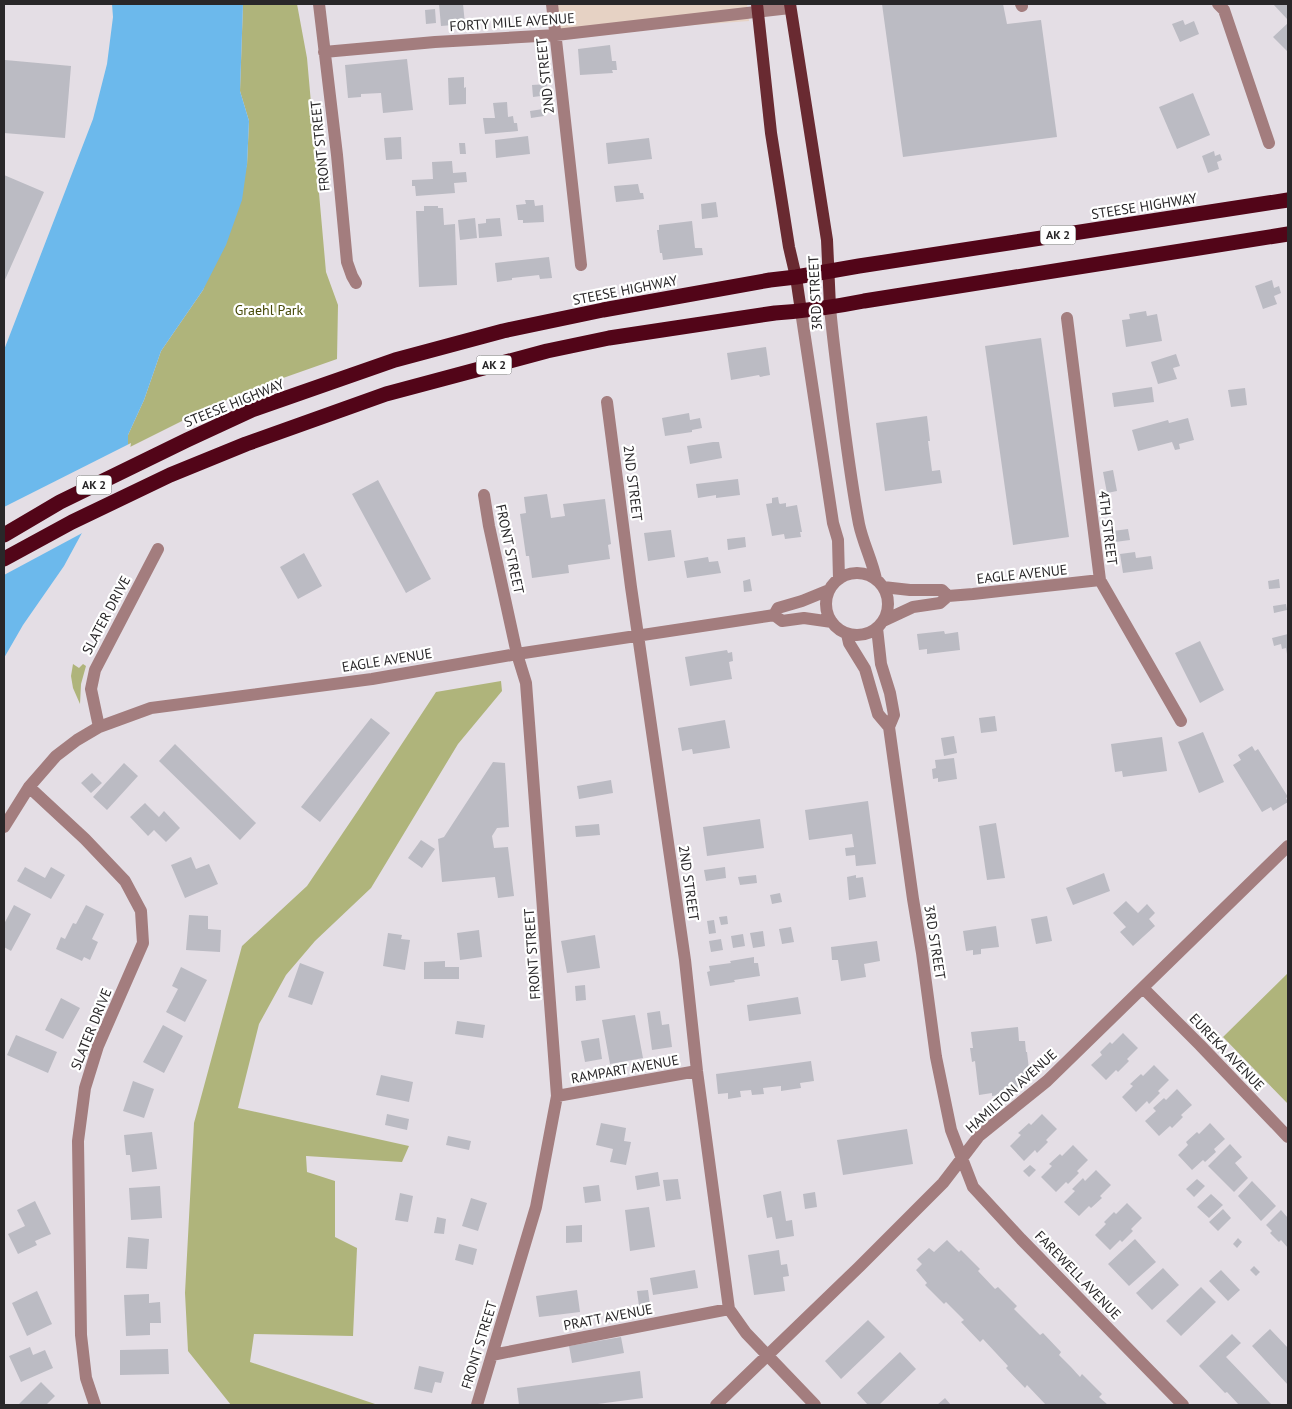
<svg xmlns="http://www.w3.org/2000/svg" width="1292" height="1409" viewBox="0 0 1292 1409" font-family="'PT Sans',sans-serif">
<rect width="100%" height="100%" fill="#e4dee5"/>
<path fill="#e6d2c4" d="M552 4H747L749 21 556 35Z"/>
<path fill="#afb47b" d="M243 4H297L307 58 326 272 338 305 337 359 246 391 196 414 128 448V435L144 400 161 351 203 290 247 165 249 121 240 91Z
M73 664 79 668 83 664 86 666 81 684 80 704 73 688 71 676Z
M501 681 502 691 458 744 371 888 315 941 286 975 259 1024 238 1108 409 1146 402 1162 306 1156 307 1172 335 1181V1237L357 1248 353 1336 254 1334 250 1362 378 1405H231L188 1351 185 1293 194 1123 242 946 307 886 359 809 436 692Z
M1288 973V1104L1223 1037Z"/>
<path fill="#6cb9ec" d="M112 4H243L240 91 249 121 247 165 242 200 226 245 203 290 161 351 144 400 128 435V448L64 566 23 625 4 658V350L93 119 107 64 113 17Z"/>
<path fill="#e4dee5" d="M131 443 130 450 86 531 4 575V507Z"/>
<path fill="#bbbbc3" d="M439 4H463L465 24 441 26Z
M882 4H1003L1007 24 1041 20 1057 137 903 157Z
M1273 4H1288V20Z
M435 9 436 23 426 24 425 10Z
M1183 20 1185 25 1194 21 1199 34 1180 42 1172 24Z
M1288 23V52L1273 37Z
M610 45 612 61H616L617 70H612L613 73 580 75 578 49Z
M407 59 413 110 383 113 381 93 361 94V97L348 98 345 65Z
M5 60 71 66 65 138 4 133V74Z
M464 77V88L466 87V104L449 105 448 78Z
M547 84 549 95 533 97 532 85Z
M1193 93 1210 135 1177 149 1159 107Z
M507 102 508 117 513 116 514 123H517L518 131 485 134 483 118H495L493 103Z
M543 109 544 116 531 118 530 111Z
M528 136 530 154 496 158 495 140Z
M401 137 402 159 386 160 384 138Z
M649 138 652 159 608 164 606 143Z
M459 143H465L466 154H460Z
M1214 151 1215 156 1220 154 1222 160 1217 162 1219 169 1208 173 1202 156Z
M452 161 453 173 466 172 467 182 454 183 455 193 416 196 415 186H412V180L433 179 432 162Z
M4 175 44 192 4 282Z
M638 184 640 193H643L644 199 616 202 614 186Z
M525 200H534L535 206 543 205 544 222 523 223V220H518L516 205 526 204Z
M716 202 718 217 702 219 701 204Z
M424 206H438V208H443L444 225 455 224 457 285 419 287 416 211H424Z
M475 218 477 238 460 240 458 220Z
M500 218 502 236 479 238 478 224 486 223V219Z
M692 221 695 248H702L703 255 663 260 662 253H660L657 230H659V225Z
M549 257 552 278 540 279 539 275 512 278V280L497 282 495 263Z
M1272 280 1274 288 1279 286 1281 293 1274 296 1277 304 1263 309 1255 286Z
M1146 311 1147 316 1157 314 1162 341 1126 347 1122 320 1130 319 1129 314Z
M1041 338 1069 537 1013 545 985 346Z
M766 347 770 375 760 377 759 375 731 380 727 353Z
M1176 354 1180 366 1173 368 1177 379 1158 384 1151 362Z
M1152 387 1154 402 1114 407 1112 393Z
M1245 388 1247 405 1231 407 1228 390Z
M689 413 690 420 700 418 702 428 692 430V432L665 436 662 418Z
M927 416 930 441H928L932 471 940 470 942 483 885 491 876 423Z
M1188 418 1194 440 1179 444 1180 449 1175 450 1172 442 1138 451 1132 430 1168 420 1169 423Z
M713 442H719L722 458 690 464 687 446Z
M1113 470 1117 491 1107 493 1103 472Z
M738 479 740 495 716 498V495L698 498 696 484Z
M378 480 431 579 406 593 352 494Z
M547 494 551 518 565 516 563 504 605 499 611 544 608 545 610 559 568 565 569 573 532 578 529 556H526L520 514 526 513 524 497Z
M778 497 779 503 780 504 786 503V507L797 505 802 532H800L801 537 785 539 784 534 772 536 766 504 772 503V498Z
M1128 529 1130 540 1115 542 1113 531Z
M671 530 675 557 648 561 644 533Z
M745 537 746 547 728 550 727 539Z
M1135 552 1136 558 1151 556 1153 569 1123 573 1120 554Z
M304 553 322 586 298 599 280 567Z
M708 557 709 562 718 561 721 573 687 578 684 561Z
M750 579 752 591 744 592 743 581Z
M1279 579 1280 588 1269 589 1268 581Z
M1286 604 1287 610 1274 613 1273 606Z
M944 631 945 634 958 632 960 650 927 654V649L919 650 917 634Z
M1288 634V654H1287L1286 648 1282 649 1281 644 1274 646 1272 638Z
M1200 641 1224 690 1200 703 1175 653Z
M727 650 728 653 732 652 733 661 729 662 732 679 690 686 685 657Z
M995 716 997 731 981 733 979 718Z
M371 718 390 733 320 822 301 807Z
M725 720 730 748 693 754 692 749 682 751 678 728Z
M1203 732 1224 782 1199 793 1178 742Z
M954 736 957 753 944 756 941 738Z
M1162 737 1167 771 1123 777 1122 771 1115 772 1111 744Z
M175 744 256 823 240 840 159 761Z
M1252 746 1255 751 1258 749 1288 797 1286 798 1288 802 1273 811 1271 807 1262 812 1233 765 1241 760 1238 755Z
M954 758 957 779 938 782V778L933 779 932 769 936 768 935 760Z
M493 762 505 763 509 827 497 828 492 836 494 848 508 847 514 896 498 898 495 877 442 882 438 839 444 837Z
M124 763 138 776 107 810 93 797Z
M92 773 102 783 91 793 81 783Z
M611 780 613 793 579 799 577 786Z
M868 801 876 864 856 866 855 855 846 856 845 848 854 847 852 834 809 840 805 810Z
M145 803 159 817 164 811 180 828 166 842 154 830 148 836 130 817Z
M760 819 764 848 707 856 703 827Z
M996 823 1005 878 987 880 979 826Z
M599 824 600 835 576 837 575 826Z
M421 840 435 849 422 868 408 858Z
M191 857 196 869 209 864 218 884 185 898 171 865Z
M25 867 45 878 51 867 65 875 51 899 17 881Z
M725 867 726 878 706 881 704 870Z
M1104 873 1110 891 1073 905 1066 888Z
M756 875 757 883 740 885 738 877Z
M856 875V878L863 877 866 897 849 900 847 877Z
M780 893 782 902 772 904 770 895Z
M1126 901 1138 913 1147 904 1155 913 1149 919 1155 926 1133 946 1120 932 1126 927 1113 913Z
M14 905 31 914 11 951 4 947V924Z
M86 905 104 914 92 939 98 942 90 960 84 957 82 961 56 949 61 937 65 939 73 923 76 924Z
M189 915 208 916V929L221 930 220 952 186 950Z
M727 916 728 924 721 925 719 917Z
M1047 916 1052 941 1036 944 1031 919Z
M714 920 716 933 709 934 707 921Z
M996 926 999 947 981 949V954L973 955V950L966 951 963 931Z
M791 927 794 942 782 944 779 929Z
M479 930 482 957 460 960 457 933Z
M763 931 765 946 753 948 750 933Z
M388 933 402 935 401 939 410 940 405 970 383 966Z
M743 934 745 946 733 948 731 936Z
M595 935 600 968 567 973 561 941Z
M721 939 723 950 711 952 709 941Z
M877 941 880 961 864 964 866 977 841 981 838 960H832L831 947Z
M754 957V963H758L760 976 734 980 735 982 710 986 707 972 710 971 709 966 731 963 730 961Z
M445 961V967H459V979H424V962Z
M300 963 324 972 312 1005 288 997Z
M181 967 207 980 185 1022 166 1012 178 989 172 986Z
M585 985 586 1000 576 1001 575 986Z
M798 997 801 1014 749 1021 747 1005Z
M61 998 80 1008 63 1039 45 1030Z
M660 1011 662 1025 669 1024 672 1047 652 1050 647 1013Z
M635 1015 643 1058 610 1064 602 1020Z
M457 1021 485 1025 483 1038 455 1034Z
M163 1025 183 1036 164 1073 143 1062Z
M1018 1027 1019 1041H1025L1026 1052H1027L1030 1078 1017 1079 1019 1092 992 1096V1093L979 1095 975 1061 972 1062 970 1048H973L971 1032Z
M1123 1033 1138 1048 1127 1059 1129 1061 1118 1072 1116 1070 1106 1080 1091 1065 1102 1055 1100 1052 1110 1042 1112 1044Z
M16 1035 57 1052 48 1073 7 1055Z
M599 1038 602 1059 585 1062 581 1041Z
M811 1061 814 1081 800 1083 801 1088 781 1091V1086L763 1088 764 1094 752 1095 751 1090 740 1091 741 1097 728 1099V1093L718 1094 716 1074Z
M1154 1065 1169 1080 1158 1091 1160 1093 1149 1104 1147 1101 1136 1112 1122 1097 1133 1086 1130 1084 1141 1074 1143 1076Z
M381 1075 413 1082 409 1102 376 1095Z
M133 1081 154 1089 144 1118 123 1111Z
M1177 1089 1192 1105 1181 1115 1183 1117 1172 1128 1170 1126 1159 1136 1145 1121 1156 1111 1153 1108 1164 1098 1166 1100Z
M387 1114 409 1119 407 1130 385 1125Z
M1042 1114 1057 1129 1046 1140 1048 1142 1037 1153 1035 1150 1024 1161 1010 1146 1021 1135 1018 1133 1029 1123 1031 1125Z
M601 1123 626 1128 624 1141 631 1142 626 1165 610 1162 613 1149 596 1145Z
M1210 1123 1225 1139 1214 1149 1216 1152 1205 1162 1203 1160 1192 1170 1178 1155 1188 1145 1186 1142 1197 1132 1199 1134Z
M907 1129 913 1164 843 1175 837 1140Z
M152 1132 157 1169 132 1172 130 1155H126L124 1135Z
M448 1136 471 1141 469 1150 446 1145Z
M1230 1144 1242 1157 1235 1163 1248 1178 1234 1192 1208 1166Z
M1073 1145 1088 1160 1077 1171 1079 1173 1068 1184 1066 1182 1056 1192 1041 1177 1052 1166 1049 1164 1060 1154 1062 1156Z
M1030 1165 1036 1170 1029 1177 1023 1171Z
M1096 1170 1111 1185 1100 1196 1102 1198 1091 1208 1089 1206 1079 1216 1064 1202 1075 1191 1072 1189 1083 1178 1085 1181Z
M658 1172 660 1186 637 1190 635 1176Z
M678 1179 681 1199 666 1201 663 1180Z
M1197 1179 1205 1186 1194 1197 1186 1189Z
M1252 1181 1276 1206 1261 1221 1238 1196Z
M599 1185 601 1201 585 1203 583 1187Z
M160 1186 162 1218 131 1220 129 1188Z
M781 1191 786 1221 792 1220 794 1236 776 1239 772 1217 767 1218 763 1195Z
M815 1192 817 1207 805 1209 803 1194Z
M400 1193 413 1196 408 1222 395 1220Z
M1211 1194 1223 1205 1209 1218 1197 1207Z
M471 1198 487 1203 478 1231 462 1226Z
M35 1201 51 1234 35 1241 37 1245 18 1254 8 1234 25 1226 17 1210Z
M1127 1203 1142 1218 1131 1229 1133 1231 1122 1242 1120 1240 1110 1250 1095 1235 1106 1224 1104 1222 1114 1212 1116 1214Z
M649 1207 655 1247 630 1251 625 1210Z
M1223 1209 1231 1218 1218 1231 1209 1222Z
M1281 1210 1288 1218V1248L1281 1240 1279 1242 1270 1233 1272 1231 1266 1225Z
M437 1217 446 1219 444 1234 434 1233Z
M582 1225V1242L566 1243V1226Z
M128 1237 149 1239 147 1269 126 1268Z
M1238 1238 1242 1242 1237 1248 1233 1244Z
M1135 1239 1156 1262 1129 1286 1108 1264Z
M947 1240 959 1252 961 1250 980 1269 978 1271 995 1289 998 1287 1017 1306 1014 1309 1040 1335 1043 1333 1061 1352 1059 1355 1071 1367 1080 1377 1082 1374 1102 1394 1099 1397 1108 1405H1046L1027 1385 1025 1388 1006 1368 1008 1366 983 1339 980 1342 961 1322 964 1320 946 1302 944 1304 925 1285 927 1283 916 1270 922 1264 917 1259 929 1248 934 1252Z
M459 1244 477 1249 473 1265 455 1260Z
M779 1250 781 1265 787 1264 789 1276 783 1277 785 1291 754 1295 748 1255Z
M1254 1266 1260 1272 1256 1276 1250 1270Z
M1163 1268 1179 1285 1152 1310 1136 1293Z
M695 1270 698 1288 653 1295 650 1278Z
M1221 1270 1240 1290 1228 1301 1209 1281Z
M1201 1287 1216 1302 1181 1336 1166 1321Z
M577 1290 580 1312 539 1317 536 1296Z
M648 1290 650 1305 639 1306 637 1291Z
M37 1291 52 1324 27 1336 12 1303Z
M149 1294V1303L160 1302 161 1323H150V1335L126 1336 124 1295Z
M868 1320 885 1337 841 1379 825 1361Z
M1270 1329 1288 1348V1385L1252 1346Z
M1232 1334 1241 1343 1226 1357 1272 1405H1239L1227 1392 1225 1393 1199 1366Z
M621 1337 624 1353 572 1363 569 1346Z
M30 1347 33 1355 45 1350 53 1368 21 1382 9 1356Z
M168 1349 169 1374 120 1375V1350Z
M900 1352 916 1369 879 1405H868L857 1393Z
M419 1366 444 1372 441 1383 435 1382 432 1393 414 1389Z
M640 1371 643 1398 590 1405H519L517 1388Z
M41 1382 55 1396 46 1405H18Z
M945 1398 951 1405H937Z"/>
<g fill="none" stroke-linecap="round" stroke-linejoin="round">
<path stroke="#a37d7e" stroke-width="12" d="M319 4 337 155 347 262 352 276 356 283
M552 4 581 265
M1021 4 1022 6
M1218 4 1224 10 1269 143
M324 52 435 42 556 35 790 8
M830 307C833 342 838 376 842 410 847 449 852 487 859 524 863 543 872 560 876 579
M801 311 833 523 838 540 839 579
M1067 318 1100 580 1181 721
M607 402 631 587 685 960 697 1071 729 1309 746 1333 815 1405
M826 604a31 31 0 1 1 62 0a31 31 0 1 1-62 0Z
M883 587 910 590H942L948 596
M774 615 778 608 802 601 829 590
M883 621 913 607 940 603 948 596 973 594 1100 580
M877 628 881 664 890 693 894 715 889 727 913 899 922 953 936 1057 951 1130 973 1187 1021 1239 1183 1405
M847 634 849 643 865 669 878 714 889 727
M99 727 91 689 95 670 158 549
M29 787 85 839 125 881 141 911 143 943 98 1046 85 1088 78 1141 81 1335 86 1378 95 1405
M4 827 29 787 56 756 77 740 99 727 151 708 372 679 517 654 768 616 774 615 782 621 804 618 832 622
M1143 988 1200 1045 1288 1137
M557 1096 697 1071
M492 1355 729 1309
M477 1405 536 1207 557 1096 526 683 517 654 489 526 484 495
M716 1405 858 1268 943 1183 979 1136 1047 1081 1288 846"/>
<path stroke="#692a31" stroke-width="12" d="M757 4 771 133 789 247 796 277 801 311
M790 4 827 240 830 307"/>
<path stroke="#520518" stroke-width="15" d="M4 535 60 502 187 440 252 410 395 360 503 331 603 310 770 280 796 277 859 266 1288 200
M4 559 72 522 170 475 246 444 386 394 547 351 609 338 775 313C805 311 834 307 864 301L1288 234"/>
</g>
<g text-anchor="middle" stroke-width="4.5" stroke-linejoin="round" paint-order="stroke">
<g fill="#fff" stroke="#696869" stroke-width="1">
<rect x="1040.5" y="225.5" width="35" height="19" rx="4"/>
<rect x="476.5" y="355.5" width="35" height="19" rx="4"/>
<rect x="76.5" y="475.5" width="35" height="19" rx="4"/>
</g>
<g font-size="12" font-weight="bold" fill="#292729">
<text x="1058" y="239">AK 2</text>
<text x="494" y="369">AK 2</text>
<text x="94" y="489">AK 2</text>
</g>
<g font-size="14" fill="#292729" stroke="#fff">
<text transform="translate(512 22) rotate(-4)" y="5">FORTY MILE AVENUE</text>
<text transform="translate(545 76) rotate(-96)" y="5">2ND STREET</text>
<text transform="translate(320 146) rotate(-96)" y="5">FRONT STREET</text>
<text transform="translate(1144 206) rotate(-9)" y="5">STEESE HIGHWAY</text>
<text transform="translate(625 290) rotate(-11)" y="5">STEESE HIGHWAY</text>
<text transform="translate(815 293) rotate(-93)" y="5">3RD STREET</text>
<text transform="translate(234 403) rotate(-22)" y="5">STEESE HIGHWAY</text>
<text transform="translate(633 483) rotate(83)" y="5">2ND STREET</text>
<text transform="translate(1108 528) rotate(83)" y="5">4TH STREET</text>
<text transform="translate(510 549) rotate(78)" y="5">FRONT STREET</text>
<text transform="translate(1022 574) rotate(-6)" y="5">EAGLE AVENUE</text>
<text transform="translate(106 615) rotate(-62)" y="5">SLATER DRIVE</text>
<text transform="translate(387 660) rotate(-9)" y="5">EAGLE AVENUE</text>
<text transform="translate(689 883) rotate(82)" y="5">2ND STREET</text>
<text transform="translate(935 942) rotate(81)" y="5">3RD STREET</text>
<text transform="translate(532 954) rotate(-94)" y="5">FRONT STREET</text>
<text transform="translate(91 1029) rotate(-68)" y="5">SLATER DRIVE</text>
<text transform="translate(1227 1052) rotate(46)" y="5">EUREKA AVENUE</text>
<text transform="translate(625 1069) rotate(-10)" y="5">RAMPART AVENUE</text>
<text transform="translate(1011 1091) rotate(-42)" y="5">HAMILTON AVENUE</text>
<text transform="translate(1078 1275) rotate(46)" y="5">FAREWELL AVENUE</text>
<text transform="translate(608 1317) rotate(-11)" y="5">PRATT AVENUE</text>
<text transform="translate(479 1345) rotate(-73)" y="5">FRONT STREET</text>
</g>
<g font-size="14" fill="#454806" stroke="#fff">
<text x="269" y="315">Graehl Park</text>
</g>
</g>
<rect width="1292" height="1409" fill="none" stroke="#292729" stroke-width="10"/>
</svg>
